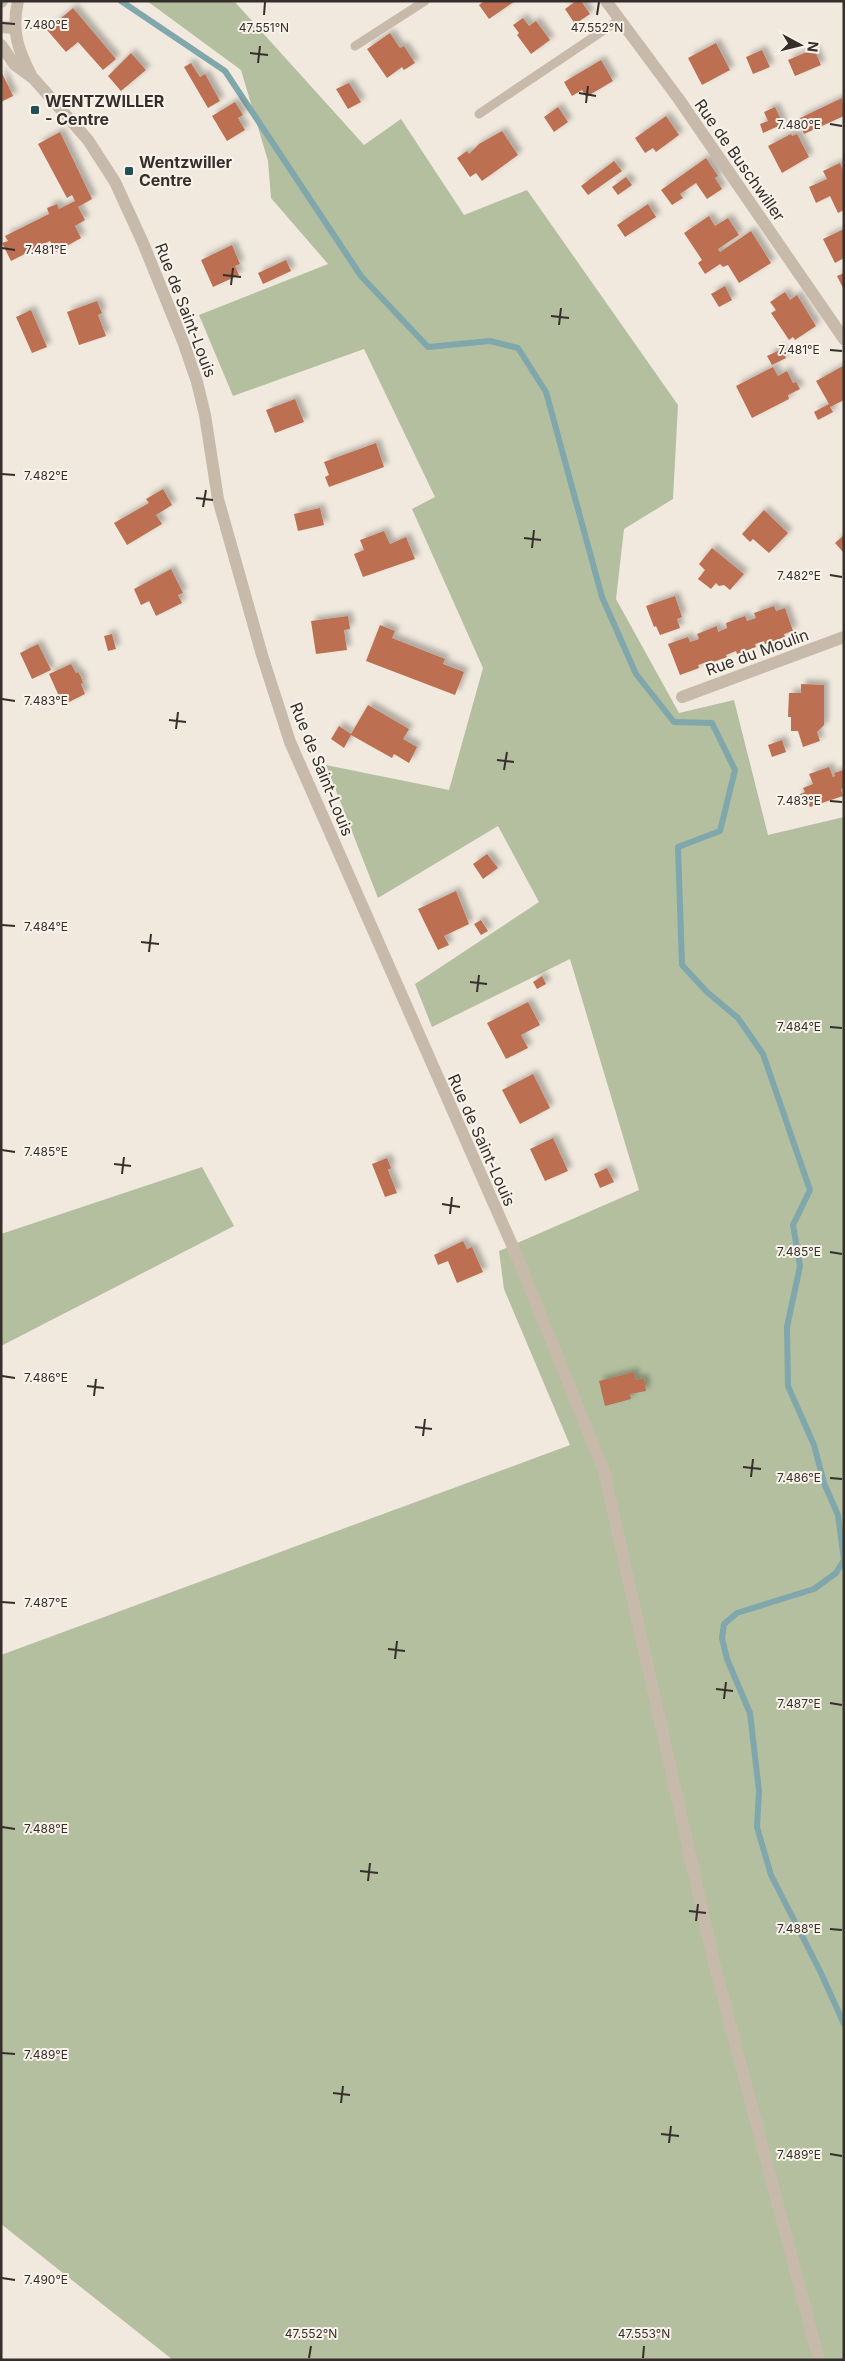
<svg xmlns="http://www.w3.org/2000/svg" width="845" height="2361" viewBox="0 0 845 2361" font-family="Inter,sans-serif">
<defs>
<filter id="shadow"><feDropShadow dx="4.5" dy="-4.5" stdDeviation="2.5" flood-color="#0004"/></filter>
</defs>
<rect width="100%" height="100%" fill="#f1e9de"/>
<path fill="#b3bf9f" d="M147 1H234L364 145 401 119 464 215 527 190 678 405 673 499 624 529 616 599 679 713 734 700 768 835 844 817V2360H173L1 2224V1655L570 1445 504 1289 499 1251 639 1190 570 959 432 1027 415 984 539 902 498 826 378 898 326 765 449 790 483 668 412 509 435 497 364 349 233 396 199 315 328 264 271 198 268 161 241 70Z
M202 1167 234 1226 1 1346V1234Z"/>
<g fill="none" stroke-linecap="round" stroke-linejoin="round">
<path stroke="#80a7ab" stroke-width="6" d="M121 1 225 71 361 276 428 347 490 341 518 348 546 392 602 597 636 674 674 722 712 723 735 770 720 831 678 847 682 965 707 992 738 1018 763 1054 810 1190 793 1225 800 1266 787 1327 788 1386 814 1445 824 1483 838 1515 844 1560 836 1573 814 1589 737 1613 724 1624 722 1638 727 1659 750 1713 759 1791 757 1827 771 1875 820 1971 844 2024"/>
</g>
<path fill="#bc7051" filter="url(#shadow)" d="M484 1H515L489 19 479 5Z
M576 1H581L590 14 575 24 565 9Z
M73 8 116 59 103 70 78 42 66 52 47 30Z
M523 18 529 26 536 21 550 40 531 54 517 35 519 33 513 25Z
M390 33 400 48 404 46 415 63 404 70 402 67 387 78 367 49Z
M716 43 730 70 702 85 688 58Z
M814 49 821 65 795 76 788 60Z
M762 50 770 67 753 74 746 57Z
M131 53 146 70 121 91 108 76Z
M601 60 613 81 586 97 582 90 572 96 564 82Z
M191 63 200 77 205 74 220 101 208 108 184 67Z
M1 71 13 96 1 102Z
M349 83 361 102 348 109 336 89Z
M842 98 844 116 804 134 798 119Z
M235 102 243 115 238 118 245 130 227 141 212 116Z
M558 107 568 122 554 132 544 117Z
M775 107 783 124 763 133 760 124 768 121 764 112Z
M666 116 679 135 656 152 653 148 645 153 635 138Z
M502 131 518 155 482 181 476 173 470 177 457 158 467 151 469 154 479 144Z
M60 132 92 199 78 207 85 220 75 226 81 238 56 252 50 241 11 261 2 243 8 241 5 236 49 214 47 208 57 204 59 209 75 201 72 195 67 198 38 144Z
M791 134 792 136 797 134 809 157 782 173 768 146Z
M706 158 718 176 715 178 722 189 707 199 696 183 680 194 683 198 672 205 661 190Z
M614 161 622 171 588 195 581 186Z
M840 163 844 172V210L838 213 830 196 816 203 809 187 827 179 823 171Z
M626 177 632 185 618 195 612 187Z
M648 204 656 217 625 237 617 225Z
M709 216 715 226 728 218 739 235 718 249 720 252 751 231 771 263 739 283 728 265 723 267 720 264 705 274 698 263 702 260 684 233Z
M844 229V258L835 263 823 239Z
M232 245 240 264 235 266 239 275 213 287 201 260Z
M286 260 291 271 263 284 258 273Z
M844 273V290L837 276Z
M725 286 732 300 719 307 711 294Z
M785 292 790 300 797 295 816 326 795 340 793 337 789 340 771 313 776 310 770 302Z
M97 301 102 313 98 315 106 336 79 345 67 312Z
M31 310 47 347 32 353 16 317Z
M782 349 786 358 772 365 767 356Z
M843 366 844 400 830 407 833 412 818 420 814 412 829 404 816 381Z
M773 367 778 376 787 371 793 383 796 382 800 389 788 395 789 399 752 418 736 386Z
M295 399 304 422 275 433 266 410Z
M376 443 384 467 329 487 325 477 329 475 324 462Z
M163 489 172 505 156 515 162 524 127 545 114 523 149 503 146 499Z
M320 508 324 525 298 531 294 514Z
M764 510 788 533 769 553 753 539 750 542 742 534Z
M384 531 390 544 406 537 415 559 363 577 354 554 364 550 360 540Z
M844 535V553L835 543Z
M712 548 744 574 730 590 724 585 719 586 716 583 711 589 698 579 705 570 699 564Z
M171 569 183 593 178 595 182 603 156 616 149 601 141 605 134 589Z
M675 596 682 617 677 619 680 628 660 635 656 626 654 627 646 606Z
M774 606 776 611 785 608 793 631 784 634 785 637 765 644 764 641 755 644 756 647 737 654 736 651 726 655 727 657 708 664 707 662 698 665 699 668 680 675 668 644 688 637 690 642 699 639 697 634 717 626 718 632 727 628 726 623 745 616 747 621 756 618 754 613Z
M348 616 350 629 344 630 347 650 316 654 311 621Z
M380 625 395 631 392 638 445 659 443 664 464 672 455 695 366 661Z
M112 634 116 649 108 651 104 636Z
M38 644 51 670 32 679 20 653Z
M71 664 76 673 78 672 81 677 83 683 81 684 85 694 63 705 49 674Z
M801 684 824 685V725L817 732 820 741 803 747 798 731H791V717H788L789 693H801Z
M368 705 409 729 403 739 417 747 409 763 394 754 392 758 351 735 344 748 331 739 339 726 351 734Z
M782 740 786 752 772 757 768 745Z
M829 767 833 777 835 776 834 773 844 770V788L841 789 843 796 810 807 808 803 802 805 798 795 805 792 803 788 813 784 809 774Z
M487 854 498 868 483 879 473 864Z
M456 891 469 924 444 936 449 945 438 950 418 909Z
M481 920 488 931 481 935 474 924Z
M542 976 546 984 537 989 533 982Z
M528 1002 540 1025 521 1035 528 1048 506 1059 487 1023Z
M533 1074 550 1108 520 1124 502 1090Z
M553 1138 568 1171 545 1181 530 1149Z
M387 1158 391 1168 388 1170 397 1193 385 1197 372 1164Z
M607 1168 614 1182 600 1188 594 1174Z
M463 1241 467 1249 472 1247 483 1272 457 1283 448 1261 438 1265 434 1255Z
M634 1372 636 1380 644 1378 646 1391 630 1394 631 1399 605 1406 599 1381Z"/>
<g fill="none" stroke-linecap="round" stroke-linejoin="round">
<path stroke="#c8baab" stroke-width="9" d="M355 46 425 1
M479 114 619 20"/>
<path stroke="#c8baab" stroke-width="12" d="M606 1 678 98 844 339
M1 27 14 28
M682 697 844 637"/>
<path stroke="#c8baab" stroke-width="12" d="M18 1C11 31 18 50 32 77
M1 2 2 1
M1 45 15 65 34 79 88 140 115 182 143 243 184 344 197 382 205 415 218 499 262 655 290 742 516 1254 604 1471 715 1967 819 2360"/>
</g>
<path fill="none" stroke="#362e2a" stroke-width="2" d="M264 15 265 2M597 15 599 2M2 23 15 24M250 53 268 55M258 63 260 46M579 93 596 96M586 103 588 86M830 124 842 126M2 248 15 250M223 275 241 277M231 285 233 268M551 316 569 318M559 325 561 308M830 350 842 351M2 474 15 475M196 498 213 500M203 507 206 490M524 538 541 540M532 548 534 530M830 575 842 577M2 699 15 701M169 720 186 722M176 729 178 712M497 760 514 762M504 770 507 752M830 801 842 802M2 925 15 926M141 942 159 944M149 952 151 934M470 982 487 984M477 992 479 975M830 1027 842 1028M2 1150 15 1152M114 1164 131 1166M122 1174 124 1157M442 1204 460 1207M450 1214 452 1197M830 1252 842 1254M2 1376 15 1378M87 1386 104 1388M94 1396 96 1379M415 1427 432 1429M423 1436 425 1419M743 1467 761 1469M751 1477 753 1459M830 1478 842 1479M2 1602 15 1603M388 1649 405 1651M395 1659 397 1641M716 1689 733 1691M724 1699 726 1682M830 1703 842 1705M2 1827 15 1829M360 1871 378 1873M368 1881 370 1863M689 1911 706 1913M696 1921 698 1904M830 1929 842 1930M2 2053 15 2054M333 2093 350 2095M341 2103 343 2086M661 2134 679 2136M669 2143 671 2126M830 2154 842 2156M2 2278 15 2280M309 2358 311 2346M643 2358 644 2346"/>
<g fill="#224f54" stroke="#f8f3ea" stroke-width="2">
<rect x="30" y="105" width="10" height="10" rx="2.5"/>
<rect x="124" y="166" width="10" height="10" rx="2.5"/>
</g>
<g text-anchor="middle" stroke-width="4" stroke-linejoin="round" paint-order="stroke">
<g font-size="16" font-weight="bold" fill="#362e2a" stroke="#f8f3ea" text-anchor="start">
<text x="45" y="107">WENTZWILLER<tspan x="45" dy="18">- Centre</tspan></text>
<text x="139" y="168">Wentzwiller<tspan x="139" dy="18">Centre</tspan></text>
</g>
<g font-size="16" fill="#362e2a" stroke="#f8f3ea">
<text transform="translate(740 160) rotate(55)" y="6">Rue de Buschwiller</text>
<text transform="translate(186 310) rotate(69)" y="6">Rue de Saint-Louis</text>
<text transform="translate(757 652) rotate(-20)" y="6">Rue du Moulin</text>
<text transform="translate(322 769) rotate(68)" y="6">Rue de Saint-Louis</text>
<text transform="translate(482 1140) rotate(66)" y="6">Rue de Saint-Louis</text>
</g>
</g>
<g font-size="12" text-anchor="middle" fill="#362e2a" stroke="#f8f3ea" stroke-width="4" stroke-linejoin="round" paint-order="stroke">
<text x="46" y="29">7.480°E</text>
<text x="264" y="32">47.551°N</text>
<text x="597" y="32">47.552°N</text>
<text x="799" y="129">7.480°E</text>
<text x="46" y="254">7.481°E</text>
<text x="799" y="354">7.481°E</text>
<text x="46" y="480">7.482°E</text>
<text x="799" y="580">7.482°E</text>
<text x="46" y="705">7.483°E</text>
<text x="799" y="805">7.483°E</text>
<text x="46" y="931">7.484°E</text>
<text x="799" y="1031">7.484°E</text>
<text x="46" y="1156">7.485°E</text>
<text x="799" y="1256">7.485°E</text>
<text x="46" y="1382">7.486°E</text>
<text x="799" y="1482">7.486°E</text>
<text x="46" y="1607">7.487°E</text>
<text x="799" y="1708">7.487°E</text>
<text x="46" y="1833">7.488°E</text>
<text x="799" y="1933">7.488°E</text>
<text x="46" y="2059">7.489°E</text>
<text x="799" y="2159">7.489°E</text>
<text x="46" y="2284">7.490°E</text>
<text x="311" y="2338">47.552°N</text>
<text x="644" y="2338">47.553°N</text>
</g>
<rect width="845" height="2361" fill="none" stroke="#362e2a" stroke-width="5"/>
<g transform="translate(800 45) rotate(97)" stroke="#f8f3ea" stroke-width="4" paint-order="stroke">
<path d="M0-4L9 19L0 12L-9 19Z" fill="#362e2a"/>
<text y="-8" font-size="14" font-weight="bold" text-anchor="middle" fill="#362e2a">N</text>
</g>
</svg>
